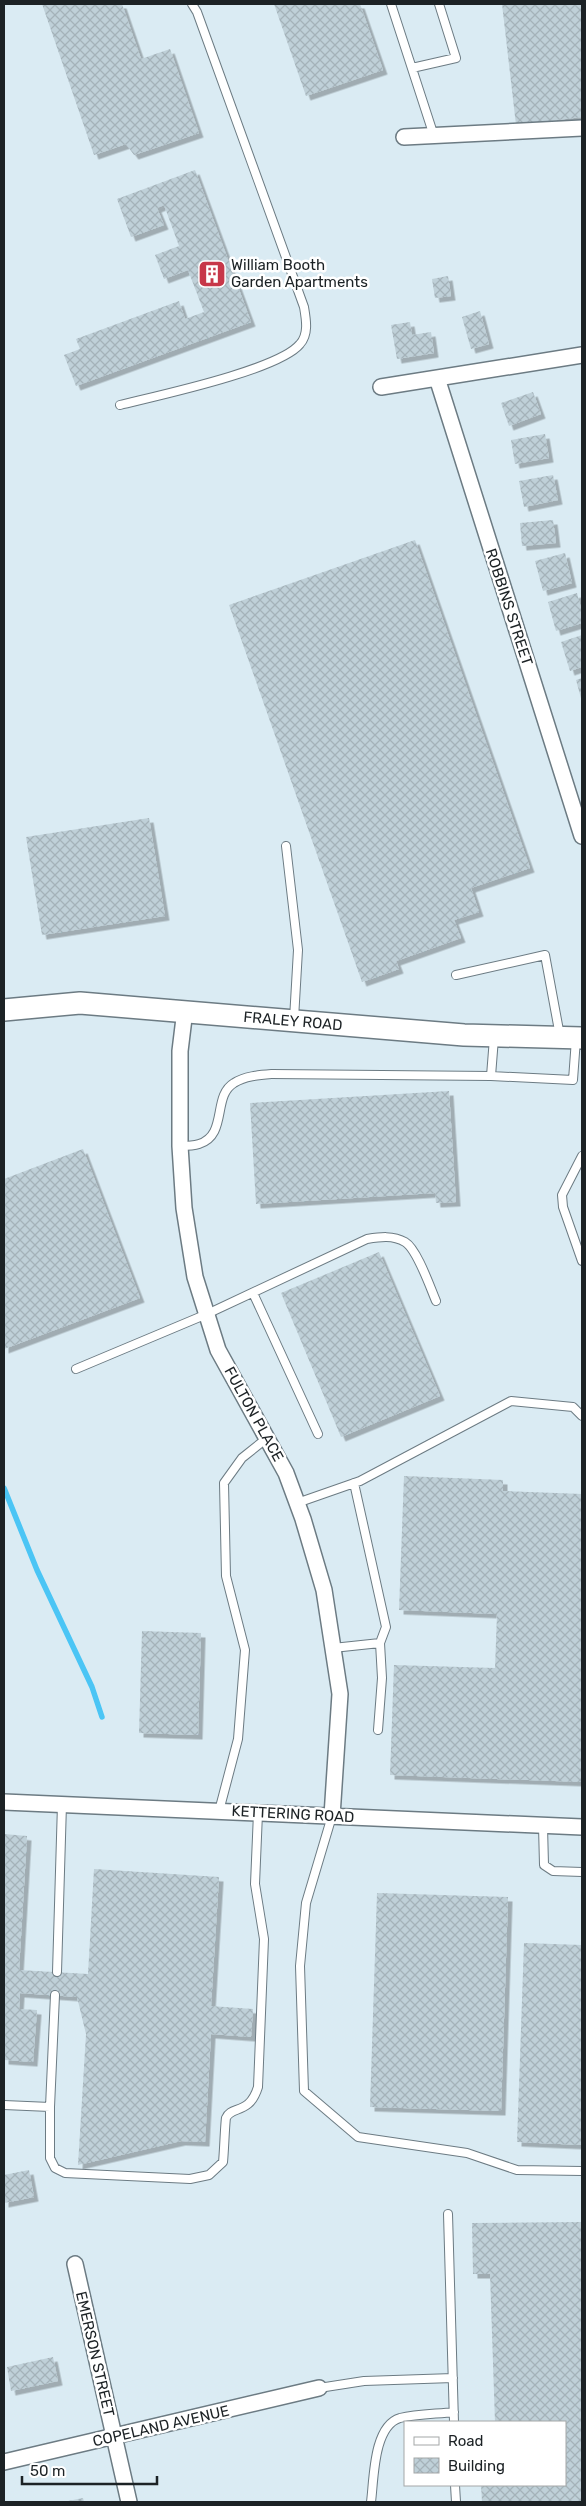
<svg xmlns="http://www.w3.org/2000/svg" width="586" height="2506" viewBox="0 0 586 2506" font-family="Rubik,sans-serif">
<defs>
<pattern id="building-cross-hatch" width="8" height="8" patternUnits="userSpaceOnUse" patternTransform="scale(1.25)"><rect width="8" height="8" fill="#bfd0d8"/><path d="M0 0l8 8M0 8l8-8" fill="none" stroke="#a4b2b9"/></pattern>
<filter id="shadow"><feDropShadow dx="4.5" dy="4.5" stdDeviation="0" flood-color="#0004"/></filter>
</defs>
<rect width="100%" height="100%" fill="#daebf3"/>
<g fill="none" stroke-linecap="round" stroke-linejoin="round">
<path stroke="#4bc5f5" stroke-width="5.5" d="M4 1488 37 1570 92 1687 102 1717"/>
</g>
<path fill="url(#building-cross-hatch)" filter="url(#shadow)" d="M42 4H122L141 59 170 49 199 133 134 155 126 144 94 155Z
M274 4H360L383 70 306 96Z
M502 4H582V117L516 125Z
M195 170 251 322 76 386 64 355 80 349 76 339 179 301 185 319 204 312 188 270 164 279 155 255 179 246 164 205 157 208 164 225 131 237 117 199Z
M448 276 451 296 435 298 432 279Z
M480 311 489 344 471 349 462 317Z
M410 322 412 335 431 332 434 353 397 359 391 325Z
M533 392 541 414 509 426 501 403Z
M545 434 549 458 515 464 511 440Z
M553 475 558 500 524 507 519 481Z
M553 520 556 543 522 546 520 523Z
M415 540 530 868 471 888 479 912 454 920 461 938 396 961 399 969 362 982 229 605Z
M565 553 572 583 543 591 535 561Z
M577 593 582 612V623L556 631 548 602Z
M582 635V667L570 671 561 642Z
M582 678V702L576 680Z
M149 818 165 916 42 935 26 837Z
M449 1091 456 1202 436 1203 435 1193 256 1204 250 1103Z
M83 1149 140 1298 4 1349V1179Z
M379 1252 440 1396 341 1437 281 1293Z
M404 1476 503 1480V1491L582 1494V1782L390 1775 394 1665 495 1668 497 1614 399 1610Z
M142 1631 201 1633 198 1735 139 1733Z
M4 1834 27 1836 19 1970 88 1974 94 1869 219 1877 211 2006 253 2009 251 2037 211 2034 205 2142 181 2141 78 2165 86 2034 77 1997 20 1993 19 2009 37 2010 33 2062 4 2060Z
M377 1893 508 1897 501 2111 370 2107Z
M524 1943 582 1945V2145L517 2142Z
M29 2170 34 2197 4 2203V2175Z
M582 2222V2501L482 2502 481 2485H565V2422H495L490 2274H473L472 2223Z
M53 2357 58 2381 11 2391 7 2367Z
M83 2498 84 2502H68V2501Z"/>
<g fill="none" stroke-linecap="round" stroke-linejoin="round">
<defs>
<path id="lane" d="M391 4 434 136
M412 68 456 58 439 4
M120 405C156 396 279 370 300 344 309 334 306 319 304 307L197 12 192 4
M286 846 298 950 294 1019
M456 975 545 955 560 1036
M491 1076 494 1038
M180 1146C186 1146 193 1146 199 1144 228 1135 212 1096 234 1083 245 1076 259 1075 272 1074L491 1076 573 1080 576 1039
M582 1156 562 1195 563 1207 582 1261
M253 1293 318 1434
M76 1369 207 1314 367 1239C380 1237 393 1235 405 1242 417 1249 430 1287 436 1301
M297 1503 360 1481 511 1401 573 1407 582 1416
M333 1648 380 1643 386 1627 354 1483
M378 1730 382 1678 380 1643
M219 1811 238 1739 245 1650 226 1576 224 1483 242 1458 267 1438
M332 1816 306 1903 300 1966 304 2091 358 2137 467 2153 517 2170 582 2171
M543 1826 544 1865 553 1871 582 1872
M57 1972 62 1804
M4 2105 50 2107 55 1995
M50 2107V2158L55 2168 65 2173 190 2179 209 2175 223 2162C224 2154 225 2123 226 2118 231 2105 249 2116 258 2087L264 1939 255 1884 258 1813
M448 2214 454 2422
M319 2388 364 2381 453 2378
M455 2485 456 2502
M371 2502C374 2480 373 2426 400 2418 417 2414 437 2414 454 2412"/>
<path id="street" d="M404 137 582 128
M437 378 582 836
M381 387 582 355
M185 1010 180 1051V1146L184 1208 195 1277 218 1350 286 1473 303 1519 324 1590 340 1694 332 1816
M4 1802 582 1827
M75 2264 129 2502
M4 2462 319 2388"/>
<path id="secondary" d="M4 1010 80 1003 464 1035 582 1038"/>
</defs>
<use href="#lane" stroke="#6c7b83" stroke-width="10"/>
<use href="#street" stroke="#6c7b83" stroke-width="18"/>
<use href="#secondary" stroke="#6c7b83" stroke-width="24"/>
<use href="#lane" stroke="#fff" stroke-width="8"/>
<use href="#street" stroke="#fff" stroke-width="15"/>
<use href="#secondary" stroke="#fff" stroke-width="21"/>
</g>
<defs>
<symbol id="building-square" viewBox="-11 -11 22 22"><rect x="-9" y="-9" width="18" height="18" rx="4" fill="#c73749" stroke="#fff"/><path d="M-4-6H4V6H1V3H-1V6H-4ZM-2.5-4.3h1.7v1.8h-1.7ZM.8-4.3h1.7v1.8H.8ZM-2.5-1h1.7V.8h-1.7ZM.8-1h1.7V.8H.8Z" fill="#fff"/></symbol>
</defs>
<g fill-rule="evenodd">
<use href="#building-square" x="196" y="258" width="32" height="32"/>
</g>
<g text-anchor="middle" stroke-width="5" stroke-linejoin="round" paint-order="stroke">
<g font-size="15" fill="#1c2225" stroke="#fff" text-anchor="start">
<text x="231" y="270">William Booth<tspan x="231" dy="17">Garden Apartments</tspan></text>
</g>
<g font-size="15" fill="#1c2225" stroke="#fff">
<text transform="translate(509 607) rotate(72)" y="5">ROBBINS STREET</text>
<text transform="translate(293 1021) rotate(5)" y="5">FRALEY ROAD</text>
<text transform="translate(254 1414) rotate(61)" y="5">FULTON PLACE</text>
<text transform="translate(293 1814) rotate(3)" y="5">KETTERING ROAD</text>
<text transform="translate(95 2354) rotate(77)" y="5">EMERSON STREET</text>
<text transform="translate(161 2426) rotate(-13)" y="5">COPELAND AVENUE</text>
</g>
</g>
<rect width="586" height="2506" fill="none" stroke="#1c2225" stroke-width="10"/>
<rect x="404" y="2421" width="162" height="65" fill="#ffffff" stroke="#a4a7a8"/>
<rect x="414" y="2437" width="25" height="8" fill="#ffffff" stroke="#a4a7a8"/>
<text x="448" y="2446" font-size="15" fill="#1c2225">Road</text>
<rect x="414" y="2458" width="25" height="15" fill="url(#building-cross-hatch)" stroke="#a4a7a8"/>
<text x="448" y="2471" font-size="15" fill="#1c2225">Building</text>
<path d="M22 2476v8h135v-8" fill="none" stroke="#1c2225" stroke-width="2.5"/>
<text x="30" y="2476" font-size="15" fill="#1c2225" stroke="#ffffff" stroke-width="4" paint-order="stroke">50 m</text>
</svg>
